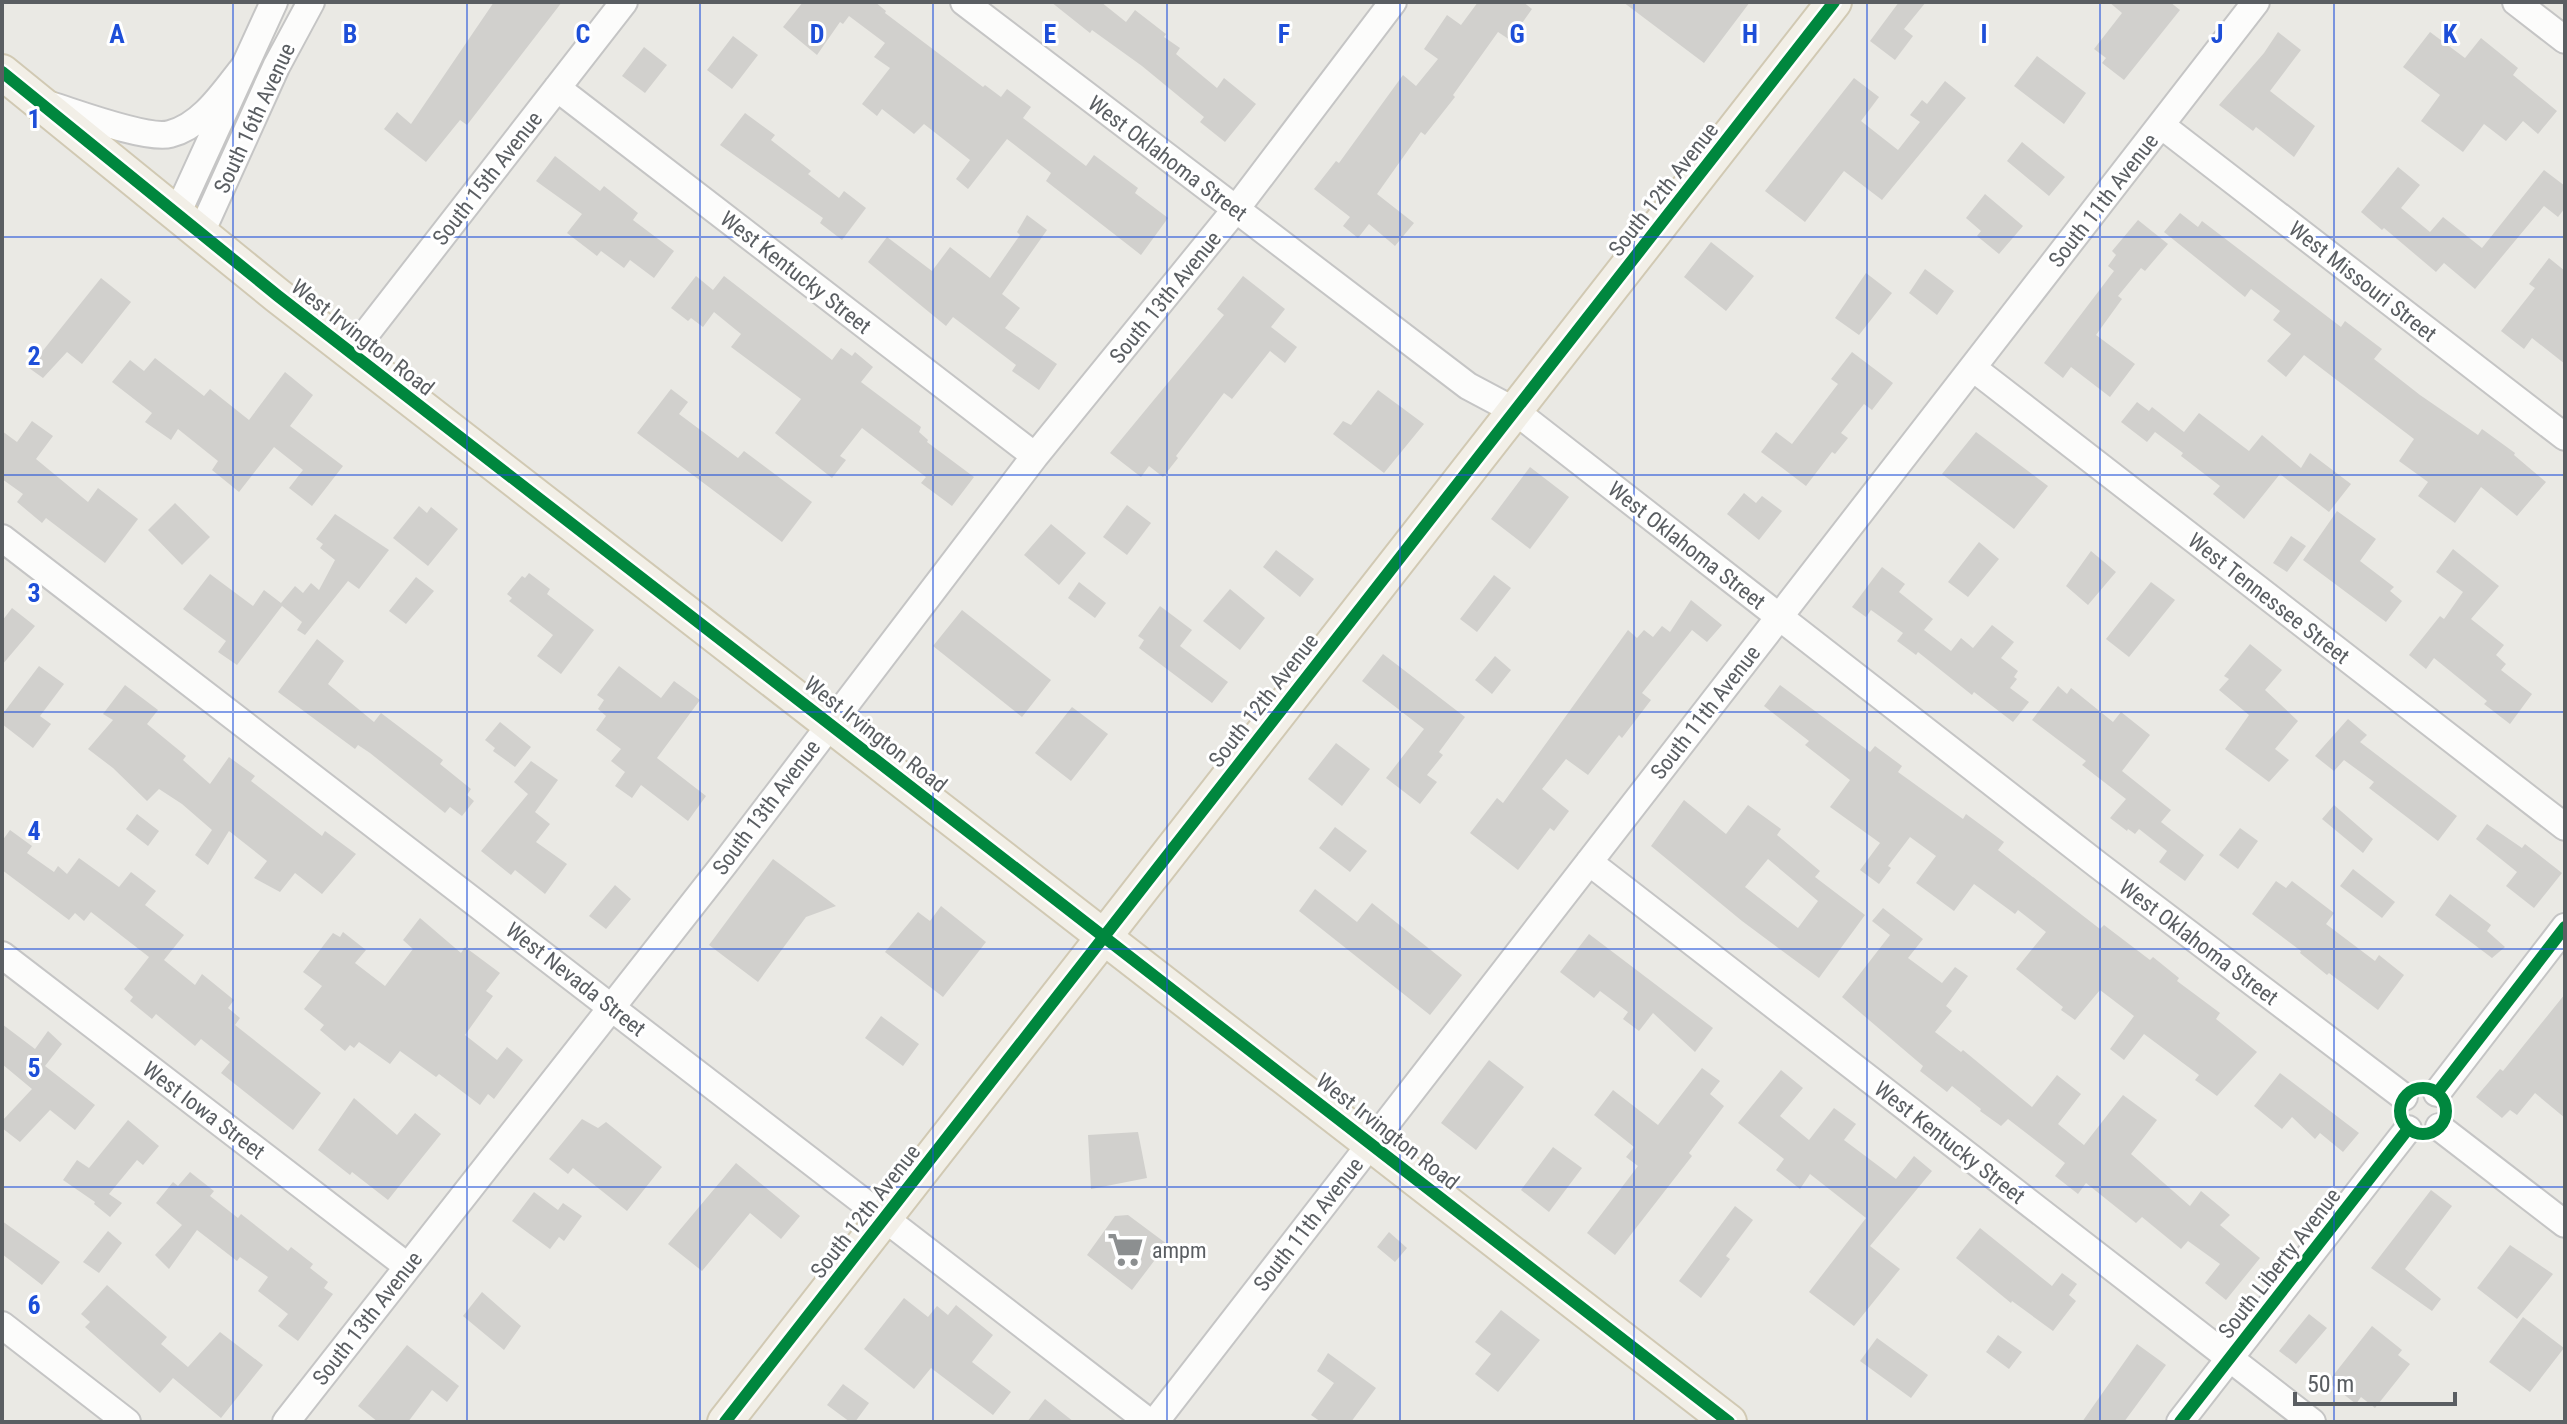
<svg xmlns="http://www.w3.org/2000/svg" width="2567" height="1424" viewBox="0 0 2567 1424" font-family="'Roboto Condensed',sans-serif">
<rect width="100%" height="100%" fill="#eae9e4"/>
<path fill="#d1d0cd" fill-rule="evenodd" d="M494 2H562L467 125 460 120 426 162 384 129 397 112 411 124Z
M803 2H875L886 11 885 13 983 87 985 85 1001 97 1007 89 1031 107 1023 118 1086 166 1094 155 1138 188 1135 193 1168 218 1141 255 1046 181 1051 173 1007 139 968 189 956 179 970 160 924 124 914 134 882 109 877 116 862 104 890 68 874 57 885 43 849 16 843 24 840 22 817 55 783 27Z
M1051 2H1101L1126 22 1135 10 1166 34 1164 37 1180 48 1176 54 1217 88 1224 78 1256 104 1225 142 1200 122 1204 117 1142 66 1092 30 1090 33Z
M1478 2H1523L1532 9 1510 40 1498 32 1453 95 1455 97 1425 135 1421 132 1377 194 1414 223 1395 246 1369 224 1358 238 1343 226 1350 217 1314 189 1336 161 1339 163 1403 75 1416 86 1438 59 1424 49 1447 15 1461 25Z
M1623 2H1750L1704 63Z
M1899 2H1926L1904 29 1913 36 1895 60 1870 41Z
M2109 2H2170L2180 10 2124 80 2102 63 2106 58 2094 49 2122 13Z
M2278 32 2301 50 2270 91 2315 126 2294 157 2256 127 2253 131 2219 105 2264 53Z
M2430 32 2465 58 2481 38 2518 68 2513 75 2557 111 2538 134 2523 121 2506 141 2484 124 2463 152 2421 121 2440 95 2403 67Z
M733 36 758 55 732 89 707 70Z
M644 47 667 65 645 93 622 76Z
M2037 56 2086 93 2064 124 2014 86Z
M1854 78 1879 97 1861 121 1898 150 1920 122 1910 115 1922 100 1927 104 1945 81 1966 98 1882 200 1844 171 1805 222 1765 191Z
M745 113 775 135 771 140 811 171 808 174 839 198 844 191 866 208 842 240 820 223 823 218 720 145Z
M2022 142 2065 177 2049 196 2007 161Z
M555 156 600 191 604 186 638 213 633 220 674 251 654 278 630 260 624 268 601 251 597 256 567 233 582 214 536 181Z
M2398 167 2420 185 2401 208 2430 232 2443 217 2482 248 2544 170 2565 186V208L2558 217 2544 206 2475 289 2444 263 2436 272 2384 228 2382 230 2361 212Z
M1985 194 2023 226 1999 254 1977 236 1981 231 1966 218Z
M2180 213 2198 227 2202 221 2341 327 2345 321 2382 349 2374 359 2420 395 2478 435 2482 429 2515 453 2514 455 2546 482 2517 516 2481 487 2455 523 2418 496 2428 482 2399 461 2414 439 2304 355 2286 377 2267 361 2291 334 2273 320 2280 311 2251 289 2245 297 2164 232Z
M1027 215 1047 230 1002 294 1020 308 1005 328 1057 364 1039 390 1012 371 1016 365 953 317 946 326 868 262 887 237 932 271 950 247 990 278 1020 235 1017 232Z
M2138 220 2168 244 2145 271 2141 268 2118 296 2122 299 2096 335 2135 364 2110 397 2071 367 2063 378 2044 363 2114 271 2108 266 2116 255 2112 251Z
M1711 242 1754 276 1726 311 1684 277Z
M2549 258 2565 271V364L2532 338 2524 349 2501 331 2535 288 2529 284Z
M1925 269 1954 291 1937 315 1909 293Z
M1866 273 1892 293 1859 335 1835 318Z
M696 276 713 290 724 276 832 360 841 348 852 356 855 352 873 367 861 382 921 427 919 432 928 440 927 442 974 477 952 506 921 483 926 477 862 428 840 456 846 460 832 478 775 433 801 399 731 347 741 334 714 312 703 327 691 318 688 321 671 308Z
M1243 276 1285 309 1271 327 1297 347 1285 363 1270 351 1232 399 1224 393 1176 456 1178 458 1163 477 1149 466 1141 477 1110 453 1224 315 1217 309Z
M101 278 131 302 82 364 67 352 43 378 29 368Z
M1852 352 1893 383 1872 410 1864 404 1841 433 1848 438 1835 454 1832 452 1806 486 1761 452 1776 432 1792 444 1838 384 1831 379Z
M155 358 204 396 210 389 249 420 285 372 313 395 290 426 343 466 312 506 289 488 303 470 274 447 239 492 212 470 218 461 178 429 171 440 145 422 152 413 112 382 130 360 144 371Z
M671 389 688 402 679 414 738 458 744 451 812 502 782 542 637 433Z
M1378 390 1424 424 1384 473 1333 434 1343 421 1351 425Z
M2137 402 2149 411 2152 407 2184 432 2199 413 2249 451 2262 435 2301 468 2310 453 2351 484 2329 512 2280 474 2244 519 2213 494 2220 486 2181 456 2183 453 2155 432 2147 442 2121 422Z
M32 421 53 436 36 459 88 502 98 488 138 519 105 563 46 518 42 523 17 502 23 494 2 479V431L17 442Z
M1976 432 2048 486 2014 529 1942 474Z
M1530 467 1569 497 1530 549 1491 519Z
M1744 493 1756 503 1762 496 1782 511 1759 540 1727 514Z
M175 503 210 537 182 565 148 530Z
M1127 505 1151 523 1127 555 1103 537Z
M419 506 427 513 431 507 458 529 428 566 393 538Z
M2337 511 2376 539 2360 561 2394 587 2390 591 2402 601 2386 622 2303 560Z
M335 514 389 550 359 589 348 581 305 635 297 630 302 622 282 606 237 665 218 652 226 641 183 609 210 574 253 606 264 590 281 603 295 586 303 593 311 583 319 590 335 560 320 548 323 544 316 539Z
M1051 524 1086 553 1059 585 1024 555Z
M2291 536 2306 546 2287 572 2273 563Z
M1979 542 1999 559 1968 597 1948 582Z
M2453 549 2499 586 2471 619 2504 645 2496 655 2506 664 2501 670 2532 694 2510 724 2484 704 2487 701 2434 658 2426 669 2409 655 2440 616 2444 619 2463 592 2436 572Z
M1276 550 1314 579 1300 597 1263 567Z
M2091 551 2116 572 2088 605 2066 586Z
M1882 567 1905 584 1899 592 1933 619 1924 630 1951 651 1961 638 1973 648 1992 625 2014 642 2001 658 2018 671 2014 677 2017 679 2010 688 2029 702 2013 722 1974 692 1972 695 1918 652 1916 655 1897 641 1903 633 1871 610 1866 617 1852 607Z
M529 573 550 589 547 594 594 630 561 674 537 656 553 635 509 601 512 598 507 594 522 576 525 578Z
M1494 575 1511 588 1477 632 1460 619Z
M416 577 434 591 406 624 389 611Z
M1079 582 1106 603 1095 618 1068 598Z
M2151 582 2175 600 2129 657 2106 639Z
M1230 589 1265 618 1240 650 1203 621Z
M1691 600 1722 625 1707 642 1692 630 1642 693 1651 700 1622 738 1619 735 1588 775 1566 759 1542 789 1569 811 1554 831 1550 828 1518 870 1470 833 1497 798 1503 803 1628 630 1637 638 1644 630 1653 637 1662 626 1670 632Z
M1160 606 1192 630 1180 646 1228 682 1212 703 1139 648 1144 640 1138 636Z
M12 608 35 626 2 665V621Z
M962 610 1051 680 1022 717 933 646Z
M317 639 344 661 328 684 374 722 381 713 443 760 440 764 471 789 467 795 474 801 462 816 450 807 445 813 370 753 358 745 355 749 278 692Z
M2250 644 2282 670 2265 690 2298 721 2275 749 2289 760 2269 782 2225 749 2249 715 2219 690 2229 679 2224 676Z
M1383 654 1465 717 1439 752 1443 755 1427 775 1437 782 1420 804 1386 778 1424 729 1362 681Z
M1495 656 1511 670 1492 694 1475 680Z
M39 666 64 684 40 716 51 724 33 748 2 724V715Z
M619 666 661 698 674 681 700 700 657 758 706 796 688 821 641 785 632 798 615 786 625 772 611 761 621 749 596 730 606 716 598 709 604 700 597 695Z
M125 685 158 710 147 724 186 756 183 760 210 784 229 757 255 776 251 781 322 836 325 831 356 854 322 894 295 873 280 892 254 878 267 861 229 831 208 865 195 855 212 830 182 804 159 789 147 801 113 768 88 749 113 720 103 714Z
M1780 685 1870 752 1875 746 1902 766 1898 772 1963 819 1966 814 2004 842 1998 850 2100 929 2104 925 2150 960 2153 957 2179 978 2177 981 2220 1013 2216 1019 2257 1052 2217 1096 2195 1080 2199 1075 2144 1034 2124 1060 2110 1049 2134 1016 2100 990 2075 1020 2061 1010 2063 1007 2016 969 2046 932 2018 910 2015 914 1974 884 1954 911 1916 883 1936 856 1910 837 1888 866 1891 868 1879 884 1860 870 1880 843 1830 807 1850 780 1805 745 1809 741 1764 706Z
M2058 686 2067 694 2071 688 2113 722 2121 712 2150 735 2122 771 2171 810 2161 822 2204 855 2185 881 2159 862 2167 851 2139 829 2135 834 2128 829 2127 831 2110 818 2126 799 2082 765 2086 761 2032 720Z
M1072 707 1108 734 1071 781 1035 753Z
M2348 719 2367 735 2360 742 2457 816 2438 841 2369 788 2374 782 2344 760 2334 771 2315 756Z
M500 722 531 747 515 767 493 751 495 748 485 740Z
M1336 743 1370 769 1342 806 1308 779Z
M531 761 558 780 535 812 550 824 536 842 567 864 545 894 515 870 511 875 481 851 528 794 514 782Z
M1684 800 1726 834 1748 805 1781 829 1777 835 1820 871 1815 877 1865 915 1819 978 1742 921 1651 846ZM1768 859 1818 901 1798 928 1745 887Z
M2334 805 2373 839 2363 853 2322 819Z
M137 814 159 831 148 846 126 829Z
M2487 824 2522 848 2525 844 2562 873 2534 908 2506 886 2517 872 2476 839Z
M1335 827 1367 851 1350 872 1319 848Z
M2240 828 2258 841 2238 869 2219 855Z
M10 830 32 846 27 853 54 872 58 866 67 874 79 858 119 887 131 872 156 891 145 905 184 935 164 960 195 985 202 974 234 1000 228 1008 240 1018 235 1025 321 1093 293 1130 221 1073 230 1062 201 1039 195 1046 156 1014 152 1019 130 1001 133 997 124 989 149 957 91 912 84 921 75 913 69 920 2 870V841Z
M773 859 836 906 806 917 758 982 709 945Z
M2353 869 2395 902 2382 918 2340 886Z
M2276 881 2286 888 2292 881 2334 913 2326 924 2375 961 2379 955 2404 975 2378 1010 2329 973 2327 975 2300 953 2301 951 2252 914Z
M615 885 631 899 606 929 589 916Z
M1315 889 1357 922 1372 903 1462 975 1430 1015 1299 911Z
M2450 894 2491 925 2487 931 2505 947 2492 958 2435 915Z
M941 906 986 942 943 997 885 952 918 912 930 921Z
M1883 908 1923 939 1908 958 1942 983 1955 967 1968 976 1946 1006 1952 1011 1935 1032 1961 1052 1963 1050 2032 1107 2057 1075 2081 1094 2058 1124 2084 1145 2123 1095 2157 1120 2131 1154 2190 1206 2201 1191 2230 1215 2220 1225 2260 1258 2226 1300 2205 1283 2220 1264 2188 1241 2181 1249 2142 1217 2136 1223 2086 1183 2078 1194 2055 1176 2065 1163 2008 1119 2001 1126 1980 1111 1981 1109 1952 1086 1947 1092 1920 1071 1923 1066 1842 997 1890 935 1872 921Z
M420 918 461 953 465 947 500 973 486 991 493 996 465 1035 497 1060 507 1047 523 1060 494 1099 488 1094 480 1105 439 1074 436 1077 400 1051 390 1064 359 1042 354 1048 350 1045 345 1051 320 1030 324 1025 304 1009 322 986 303 972 333 933 340 937 343 932 366 950 355 963 385 986 413 949 403 940Z
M1589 934 1713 1028 1695 1052 1653 1013 1639 1031 1623 1019 1628 1012 1600 991 1594 998 1560 972Z
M2565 994V1118L2535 1093 2517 1115 2510 1110 2502 1118 2476 1097 2500 1069 2503 1071Z
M881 1016 919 1044 903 1066 865 1038Z
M2 1024 35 1049 48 1031 62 1044 45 1066 95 1105 75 1130 50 1110 20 1142 2 1128V1121L32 1089 2 1064Z
M1489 1060 1524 1087 1476 1150 1441 1123Z
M1702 1068 1720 1081 1710 1094 1724 1106 1689 1153 1692 1156 1615 1255 1587 1233 1638 1166 1626 1157 1634 1147 1594 1115 1613 1090 1658 1125Z
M1781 1070 1803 1088 1780 1116 1809 1140 1834 1108 1856 1124 1844 1140 1896 1179 1914 1156 1932 1171 1870 1246 1900 1269 1854 1326 1809 1292 1866 1218 1810 1174 1800 1189 1776 1170 1784 1159 1738 1123Z
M2280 1073 2359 1133 2343 1152 2320 1133 2315 1139 2292 1117 2282 1129 2254 1106Z
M354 1098 397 1135 415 1113 441 1134 388 1200 352 1172 350 1175 318 1150Z
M582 1119 598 1128 606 1122 662 1167 627 1211 573 1168 568 1174 549 1159Z
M128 1120 159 1146 143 1165 137 1160 109 1194 122 1203 110 1217 94 1204 95 1202 63 1180 77 1160 89 1168Z
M1138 1132 1147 1178 1091 1189 1088 1135Z
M1553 1147 1582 1168 1549 1212 1521 1190Z
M736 1163 800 1216 781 1239 750 1213 702 1271 668 1244Z
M190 1172 214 1191 210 1196 238 1218 241 1214 288 1251 291 1247 313 1264 310 1268 328 1282 324 1288 333 1294 298 1341 278 1326 288 1314 258 1291 268 1277 240 1257 237 1261 197 1230 169 1269 155 1255 182 1225 156 1203 173 1182 178 1186Z
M2431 1190 2452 1206 2405 1269 2441 1299 2432 1311 2371 1268Z
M534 1192 558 1210 563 1203 582 1216 564 1241 559 1237 550 1249 512 1221Z
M1735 1206 1753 1220 1726 1256 1730 1259 1701 1298 1679 1281Z
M1128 1215 1167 1244 1132 1290 1087 1255 1115 1216Z
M2 1221 60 1262 42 1285 2 1254Z
M1980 1228 2052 1286 2062 1273 2077 1284 2069 1295 2076 1301 2053 1331 2012 1301 2011 1303 1956 1258Z
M108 1231 122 1243 99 1273 83 1262Z
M1389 1232 1407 1248 1395 1262 1377 1247Z
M2510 1245 2553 1274 2517 1319 2477 1288Z
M107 1285 167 1337 161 1344 188 1367 220 1332 263 1365 221 1418 173 1378 160 1393 85 1327 90 1322 81 1314Z
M482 1292 521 1326 504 1350 463 1316Z
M904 1298 928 1317 937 1306 948 1315 956 1305 993 1335 972 1362 1011 1392 993 1415 931 1368 914 1389 864 1349Z
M1501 1310 1540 1340 1498 1392 1475 1374 1491 1354 1475 1342Z
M2309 1314 2327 1328 2296 1364 2279 1351Z
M2523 1317 2564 1348 2530 1392 2489 1362Z
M2372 1326 2402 1350 2398 1355 2410 1364 2375 1408 2361 1397 2356 1404 2328 1382Z
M1998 1335 2022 1352 2009 1369 1986 1352Z
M1877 1338 1928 1375 1911 1398 1860 1361Z
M2137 1344 2166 1365 2124 1422H2082Z
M407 1345 459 1386 447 1402 432 1390 408 1422H378L358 1406Z
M1328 1353 1376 1388 1351 1422H1321L1311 1415 1334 1383 1317 1371Z
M843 1384 869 1403 855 1422H850L827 1405Z
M1045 1399 1074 1422H1027Z"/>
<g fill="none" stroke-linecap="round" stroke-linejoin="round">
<defs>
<path id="minor" d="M964 2 1468 386 1515 411 2098 865 2404 1097
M2516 2 2565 40
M557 88 1035 456
M50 105C76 113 147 140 170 134 202 126 224 92 243 68
M2161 125 2565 437
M176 216 274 2
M200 235 276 67 311 2
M351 353 624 2
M1973 368 2565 827
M2 538 1149 1422
M1589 862 2312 1422
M2 955 407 1266
M2437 1093 2565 927
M2439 1127 2565 1224
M2 1325 127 1422
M286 1422 725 863 1035 456 1236 209 1393 2
M1155 1422 2256 2
M2180 1422 2408 1129"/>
<path id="major" d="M2 72 278 296 1729 1422
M725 1422 1834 2"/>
</defs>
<use href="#minor" stroke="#c5c5c5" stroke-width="30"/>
<use href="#major" stroke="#d1c9b3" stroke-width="38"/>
<use href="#minor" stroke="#fcfcfb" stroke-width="26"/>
<use href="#major" stroke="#f2efe7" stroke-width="34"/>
<defs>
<path id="cycleway" d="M2 72 278 296 1729 1422
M2400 1111a23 23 0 1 1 46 0a23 23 0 1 1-46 0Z
M2437 1093 2565 927
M725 1422 1834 2
M2180 1422 2408 1129"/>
</defs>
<use href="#cycleway" stroke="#fff" stroke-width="17"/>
<use href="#cycleway" stroke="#00873e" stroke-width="12"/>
</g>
<path fill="none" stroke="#1d4ed8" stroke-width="2" stroke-opacity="0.55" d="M233 2V1422M467 2V1422M700 2V1422M933 2V1422M1167 2V1422M1400 2V1422M1634 2V1422M1867 2V1422M2100 2V1422M2334 2V1422M2 237H2565M2 475H2565M2 712H2565M2 949H2565M2 1187H2565"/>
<defs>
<symbol id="supermarket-bare" viewBox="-9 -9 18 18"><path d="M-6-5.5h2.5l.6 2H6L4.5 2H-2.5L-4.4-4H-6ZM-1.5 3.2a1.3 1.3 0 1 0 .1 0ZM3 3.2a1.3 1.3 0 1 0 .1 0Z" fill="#8c8f90" stroke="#fff" stroke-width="2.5" paint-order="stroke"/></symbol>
</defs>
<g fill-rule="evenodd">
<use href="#supermarket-bare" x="1100" y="1224" width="51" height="51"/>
</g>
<g text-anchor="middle" stroke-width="6" stroke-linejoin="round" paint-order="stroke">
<g font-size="22" fill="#5a5e62" stroke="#fff">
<text transform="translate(254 118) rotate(-65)" y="8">South 16th Avenue</text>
<text transform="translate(1168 158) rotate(37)" y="8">West Oklahoma Street</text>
<text transform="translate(487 178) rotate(-52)" y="8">South 15th Avenue</text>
<text transform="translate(1663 189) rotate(-52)" y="8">South 12th Avenue</text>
<text transform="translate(2103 200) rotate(-52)" y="8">South 11th Avenue</text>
<text transform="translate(796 272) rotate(38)" y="8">West Kentucky Street</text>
<text transform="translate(2363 281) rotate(38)" y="8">West Missouri Street</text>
<text transform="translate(1165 297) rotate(-51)" y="8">South 13th Avenue</text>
<text transform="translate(363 337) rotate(38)" y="8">West Irvington Road</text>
<text transform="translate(1687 545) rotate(38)" y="8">West Oklahoma Street</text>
<text transform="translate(2269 598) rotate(38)" y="8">West Tennessee Street</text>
<text transform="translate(1263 700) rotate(-52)" y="8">South 12th Avenue</text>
<text transform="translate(1705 712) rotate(-52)" y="8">South 11th Avenue</text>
<text transform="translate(876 734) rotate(38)" y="8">West Irvington Road</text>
<text transform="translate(766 807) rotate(-53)" y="8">South 13th Avenue</text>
<text transform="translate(2199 942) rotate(37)" y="8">West Oklahoma Street</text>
<text transform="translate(576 979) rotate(38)" y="8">West Nevada Street</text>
<text transform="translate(204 1110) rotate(37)" y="8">West Iowa Street</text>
<text transform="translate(1388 1131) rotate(38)" y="8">West Irvington Road</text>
<text transform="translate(1950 1142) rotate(38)" y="8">West Kentucky Street</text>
<text transform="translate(865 1211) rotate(-52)" y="8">South 12th Avenue</text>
<text transform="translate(1308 1224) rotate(-52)" y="8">South 11th Avenue</text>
<text transform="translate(2279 1263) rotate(-52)" y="8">South Liberty Avenue</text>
<text transform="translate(367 1318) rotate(-52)" y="8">South 13th Avenue</text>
</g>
<g font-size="22" fill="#5a5e62" stroke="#fff" text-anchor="start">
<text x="1152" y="1258">ampm</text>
</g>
</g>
<g font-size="26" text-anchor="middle" font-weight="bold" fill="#1d4ed8" stroke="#fff" stroke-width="6" stroke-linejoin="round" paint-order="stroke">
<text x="117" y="43">A</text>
<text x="350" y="43">B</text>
<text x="583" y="43">C</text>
<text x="817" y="43">D</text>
<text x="1050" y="43">E</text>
<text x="1284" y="43">F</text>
<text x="1517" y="43">G</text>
<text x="1750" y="43">H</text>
<text x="1984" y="43">I</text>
<text x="2217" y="43">J</text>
<text x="2450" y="43">K</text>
<text x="34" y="128">1</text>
<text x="34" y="365">2</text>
<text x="34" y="602">3</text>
<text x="34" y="840">4</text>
<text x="34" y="1077">5</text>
<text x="34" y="1314">6</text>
</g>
<rect width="2567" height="1424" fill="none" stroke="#5a5e62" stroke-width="8"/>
<path d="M2295 1392v12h160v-12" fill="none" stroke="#5a5e62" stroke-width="4"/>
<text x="2307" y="1392" font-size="24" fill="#5a5e62" stroke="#ffffff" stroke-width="6" paint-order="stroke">50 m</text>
</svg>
